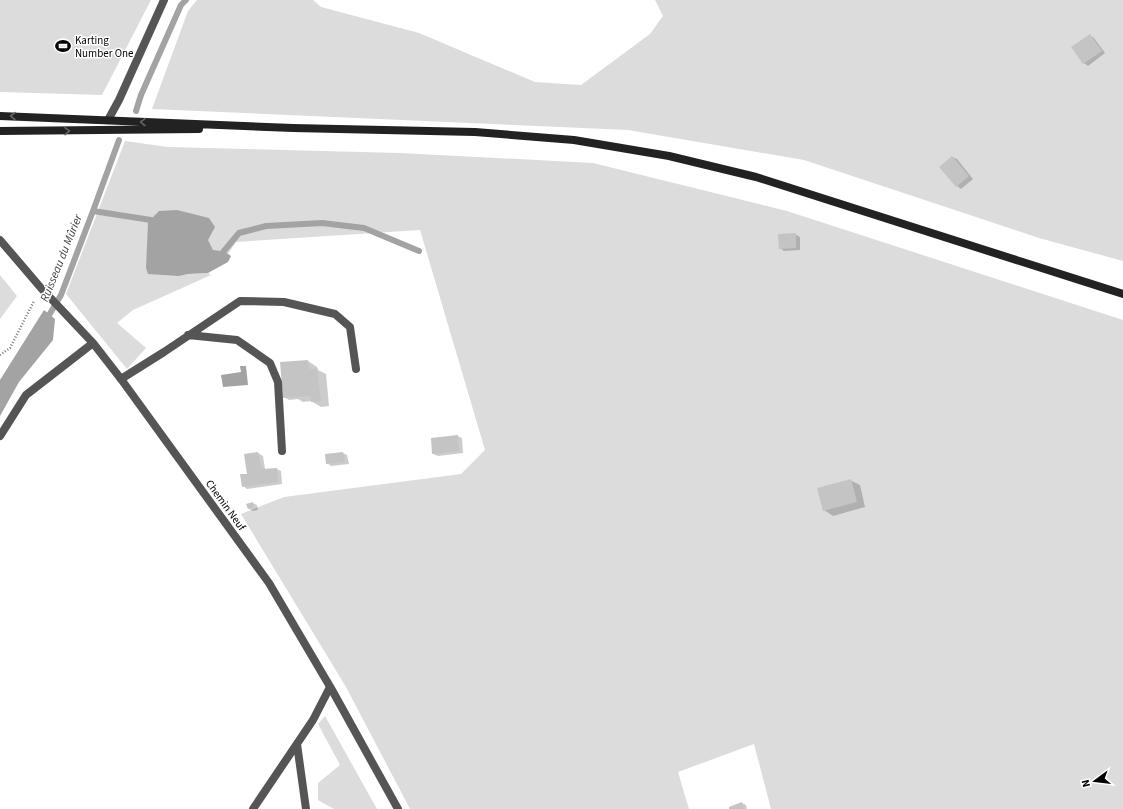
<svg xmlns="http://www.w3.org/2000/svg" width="1123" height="809" viewBox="0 0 1123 809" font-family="'Source Sans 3',sans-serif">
<rect width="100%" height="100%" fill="#fff"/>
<path fill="#dcdcdc" d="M0 0H151L102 95 0 92Z
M197 0H313L321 7 419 33 535 82 581 85 650 34 663 16 655 0H1123V261L1039 238 804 160 628 130 152 109 188 11Z
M125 141 168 147 400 153 593 163 787 211 1123 320V809H771L754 744 678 772 689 809H410L346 687 241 514 284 497 461 474 485 450 420 230 236 242 228 254 224 251 213 250 207 240 212 233 178 276 188 274 208 273 211 275 133 310 117 323 146 348 127 369 66 294Z
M0 275 17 296 0 319Z
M325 716 377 809H334L318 800V783L340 765 318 724Z"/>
<path fill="#a3a3a3" d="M177 210 209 218 215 227 208 240 213 250 224 251 231 256 228 262 208 273 188 274 179 276 148 274 146 268 148 222 159 211Z
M44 310 55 319 53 340 19 382 0 416V380Z
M240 366H246L248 385 223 387 221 375 241 372Z"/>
<path fill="#0003" d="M1090 35 1094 38 1105 53 1088 66 1084 63Z
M952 157 957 159 973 179 961 189 957 186Z
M795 234 800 237V250L784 251 780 248Z
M308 361 317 367 318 370 326 374 329 406 321 407 311 401 303 402 298 399 289 400 284 397Z
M457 436 462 438 463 453 438 456 433 454Z
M258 453 263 456 265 469H277L281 471 282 484 247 489 243 486 248 475 245 455Z
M343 453 347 455 349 464 331 466 327 463Z
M850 480 860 485 865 507 833 516 824 510Z
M252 503 257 505 258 510 253 511 249 509Z
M742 803 746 805 747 809H730Z"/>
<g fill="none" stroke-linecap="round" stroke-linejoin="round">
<path stroke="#a3a3a3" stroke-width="6" d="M136 111 141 95 181 5 186 0
M93 211 151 220
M224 251 239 233 266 226 322 223 364 228 419 251
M45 322 61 295 93 211 119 140"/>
</g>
<path fill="#c4c4c4" d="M1090 34 1102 51 1083 64 1071 47Z
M952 156 969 176 956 187 939 167Z
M796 233V248L779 249 778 234Z
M308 360 309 369 317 368 321 401 311 402 310 396 283 398 280 362Z
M458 435 459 451 432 454 431 438Z
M258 452 261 466 262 467V469L277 468 278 482 242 487 240 474H247L244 454Z
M343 452 345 462 326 464 325 454Z
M851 479 857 502 823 511 817 488Z
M253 502 254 507 248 509 246 504Z
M742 802 744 809H729V807Z"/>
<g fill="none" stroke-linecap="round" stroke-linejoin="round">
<path stroke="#777" stroke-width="2.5" stroke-dasharray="1 2" stroke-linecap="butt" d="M0 355 10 348 34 301"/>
<path stroke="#555" stroke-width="8" d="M108 120 119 100 164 0
M188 335 237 340 270 363 278 382 282 451
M121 379 164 352 240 301 284 302 335 314 350 327 356 369
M297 744 306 809
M253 809 313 720 330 687"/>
<path stroke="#555" stroke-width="8" d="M0 240 41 288 93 343 121 379 269 583 332 690 398 809
M0 436 26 395 93 343"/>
<path stroke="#222" stroke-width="8" d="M0 116 293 128 475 132 574 140 669 156 756 177 1123 294
M0 131 199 129"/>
</g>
<defs><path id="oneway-chevron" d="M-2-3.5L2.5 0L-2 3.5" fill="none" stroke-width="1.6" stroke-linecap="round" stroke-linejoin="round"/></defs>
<g stroke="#646464">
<use href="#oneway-chevron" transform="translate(13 116) rotate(-178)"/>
<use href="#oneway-chevron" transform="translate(143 122) rotate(-178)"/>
<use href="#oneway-chevron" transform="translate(67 131) rotate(-1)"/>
</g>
<defs>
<symbol id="stadium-bare" viewBox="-9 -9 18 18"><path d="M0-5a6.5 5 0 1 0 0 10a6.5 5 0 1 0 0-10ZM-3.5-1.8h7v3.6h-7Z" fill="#000" stroke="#fff" stroke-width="2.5" paint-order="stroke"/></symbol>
</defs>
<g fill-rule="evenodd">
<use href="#stadium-bare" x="52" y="35" width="22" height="22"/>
</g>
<g text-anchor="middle" stroke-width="3" stroke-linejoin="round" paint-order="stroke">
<g font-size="11" fill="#000" stroke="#fff" text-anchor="start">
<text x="75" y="44">Karting<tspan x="75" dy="13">Number One</tspan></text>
</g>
<g font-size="11" fill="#000" stroke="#fff">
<text transform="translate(226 505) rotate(54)" y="4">Chemin Neuf</text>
</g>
<g font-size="12" font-style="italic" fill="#444" stroke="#fff">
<text transform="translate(61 258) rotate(-68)" y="4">Ruisseau du Mûrier</text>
</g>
</g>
<g transform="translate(1095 781) rotate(255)" stroke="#ffffff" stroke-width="3" paint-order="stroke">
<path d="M0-3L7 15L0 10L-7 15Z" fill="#000000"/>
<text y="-6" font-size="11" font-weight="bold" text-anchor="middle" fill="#000000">N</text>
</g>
</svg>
